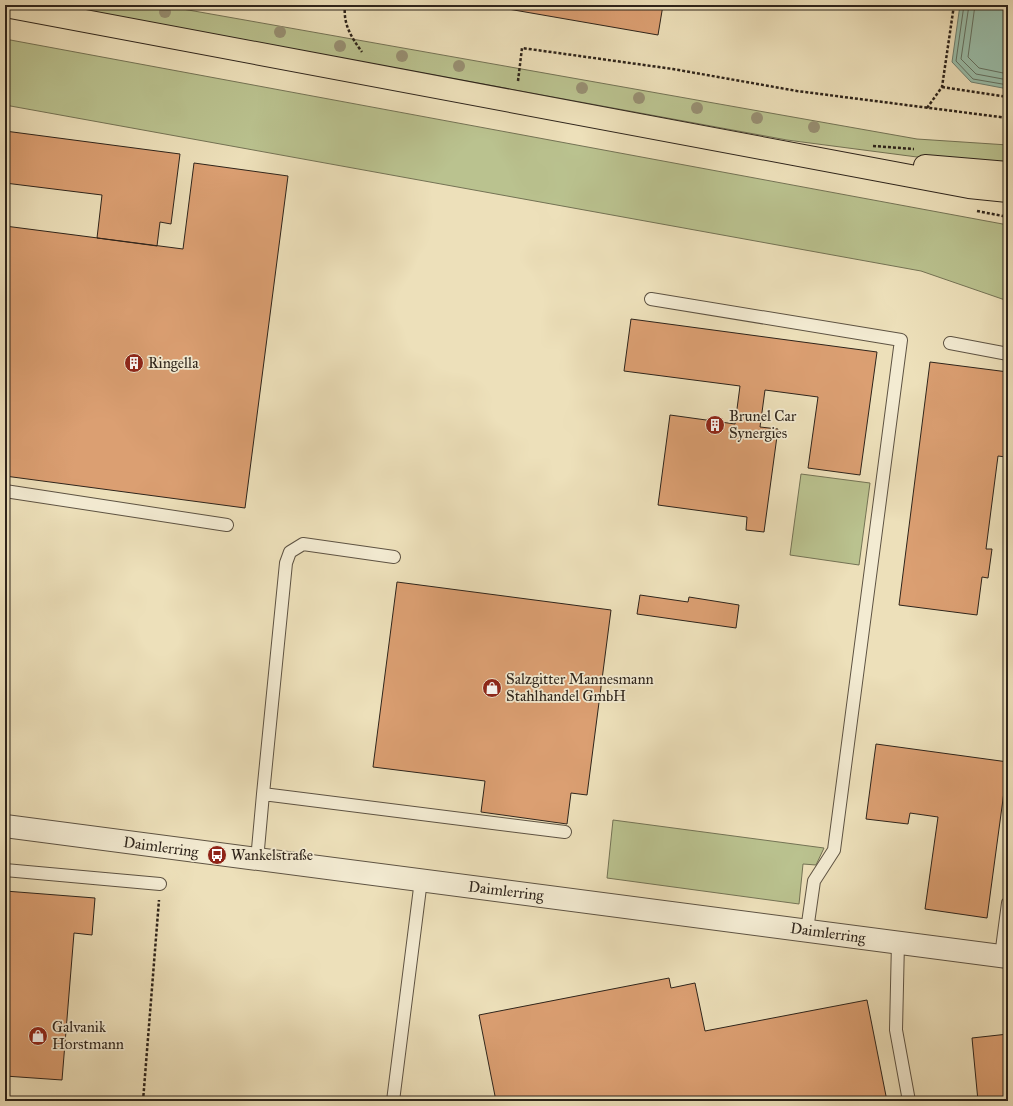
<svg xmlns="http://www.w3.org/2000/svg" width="1013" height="1106" viewBox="0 0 1013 1106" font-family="'IM FELL Great Primer',serif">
<rect width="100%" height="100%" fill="#ede0ba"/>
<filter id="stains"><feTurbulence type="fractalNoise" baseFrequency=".005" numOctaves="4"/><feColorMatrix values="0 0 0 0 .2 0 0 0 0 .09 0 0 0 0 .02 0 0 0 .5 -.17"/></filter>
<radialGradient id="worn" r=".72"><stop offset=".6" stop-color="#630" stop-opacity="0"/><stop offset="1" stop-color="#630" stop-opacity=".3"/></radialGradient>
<path fill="#bac28f" stroke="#747355" d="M53 5H160L917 139 1008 145V162L917 157 787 140Z
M5 39 1008 225V301L921 271 5 105Z
M801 474 870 483 859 565 790 555Z
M613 820 824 848 816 865 803 864 799 904 607 878Z"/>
<path fill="#9abeaa" stroke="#6f8071" d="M960 5H1008V89L971 82 952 62Z"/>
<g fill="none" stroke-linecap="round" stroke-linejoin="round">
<path stroke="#647162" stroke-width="1" d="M964 5 956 61 973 79 1008 85
M969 5 961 59 976 74 1008 80
M975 5 968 57 979 68 1008 74"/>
</g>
<path fill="#db9f72" stroke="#2e241b" d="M485 5H663L658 35Z
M5 131 180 154 171 224 160 222 157 246 97 238 102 195 5 183Z
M194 163 288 176 245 508 5 476V226L183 249Z
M631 319 877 352 860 475 808 468 818 397 765 390 760 427 778 429 764 532 746 530 747 517 658 505 670 415 735 424 740 386 624 371Z
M930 362 1008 372 1004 405 1008 406V438L1006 457 998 456 986 549H992L988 578 982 577 977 615 899 605Z
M397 582 611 610 587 795 571 793 567 824 481 812 485 781 373 767Z
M640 595 688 602 689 597 739 605 736 628 637 614Z
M876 744 1008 762 987 918 925 909 938 817 910 813 908 824 866 819Z
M5 891 95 898 92 935 74 933 62 1080 5 1076Z
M669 978 671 988 695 983 705 1031 867 1000 887 1101H496L479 1015Z
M1008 1034V1101H978L972 1038Z"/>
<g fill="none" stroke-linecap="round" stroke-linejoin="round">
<defs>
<path id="lane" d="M651 299 901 340 834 850 814 881 807 930
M950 343 1008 354
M5 491 227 525
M263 794 286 563 290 552 303 544 394 557
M257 860 263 794 565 832
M5 870 160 884
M898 942 896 1030 909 1101
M1001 956 1008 903
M393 1101 421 880"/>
<path id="street" d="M5 826 1008 957"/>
<path id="primary" d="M5 6 969 187 1008 191
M925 166 1008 173"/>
</defs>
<use href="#lane" stroke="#5e5343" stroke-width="14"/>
<use href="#street" stroke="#5e5343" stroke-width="24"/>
<use href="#primary" stroke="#2e241b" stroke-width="24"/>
<path stroke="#2e241b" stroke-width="2.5" stroke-dasharray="3 2" stroke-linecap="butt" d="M345 5C343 24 351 37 362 52
M518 81 522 48 673 69 797 91 1008 118
M942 87 1008 97
M927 108 942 87 954 5
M873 146 914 149
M977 211 1008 217
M143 1101 159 900"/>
<use href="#lane" stroke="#f3ebd2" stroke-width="12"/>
<use href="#street" stroke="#f3ebd2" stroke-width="22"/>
<use href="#primary" stroke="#ede0ba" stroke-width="22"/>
</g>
<g fill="#978f72">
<circle cx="165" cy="12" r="6"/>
<circle cx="280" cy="32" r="6"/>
<circle cx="340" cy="46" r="6"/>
<circle cx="402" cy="56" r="6"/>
<circle cx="459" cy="66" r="6"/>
<circle cx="582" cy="88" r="6"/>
<circle cx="639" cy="98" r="6"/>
<circle cx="697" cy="108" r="6"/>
<circle cx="757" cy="118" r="6"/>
<circle cx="814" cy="127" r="6"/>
</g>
<defs>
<symbol id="building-disc" viewBox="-11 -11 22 22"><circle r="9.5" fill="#8f2418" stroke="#f3ebd2"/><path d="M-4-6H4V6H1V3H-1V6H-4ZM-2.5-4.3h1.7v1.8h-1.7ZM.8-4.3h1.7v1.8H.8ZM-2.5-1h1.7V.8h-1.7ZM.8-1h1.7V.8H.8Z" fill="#fff"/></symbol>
<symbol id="shop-disc" viewBox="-11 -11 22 22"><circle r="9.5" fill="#8f2418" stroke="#f3ebd2"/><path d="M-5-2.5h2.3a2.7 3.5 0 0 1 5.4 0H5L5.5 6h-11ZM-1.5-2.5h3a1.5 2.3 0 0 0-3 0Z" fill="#fff"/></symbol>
<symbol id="bus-disc" viewBox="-11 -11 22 22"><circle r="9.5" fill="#8f2418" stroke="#f3ebd2"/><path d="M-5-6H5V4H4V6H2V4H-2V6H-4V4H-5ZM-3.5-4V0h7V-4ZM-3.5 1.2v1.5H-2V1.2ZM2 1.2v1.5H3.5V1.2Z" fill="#fff"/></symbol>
</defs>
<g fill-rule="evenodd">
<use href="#building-disc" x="123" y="352" width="22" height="22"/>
<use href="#building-disc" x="704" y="414" width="22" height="22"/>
<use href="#shop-disc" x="481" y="677" width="22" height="22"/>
<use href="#bus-disc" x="206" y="844" width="22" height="22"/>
<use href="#shop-disc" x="27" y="1025" width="22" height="22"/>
</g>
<g text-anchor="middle" stroke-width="3.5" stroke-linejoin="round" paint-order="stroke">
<g font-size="15" fill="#2e241b" stroke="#f3ebd2" text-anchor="start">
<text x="148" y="368">Ringella</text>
<text x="729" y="421">Brunel Car<tspan x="729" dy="17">Synergies</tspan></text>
<text x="506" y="684">Salzgitter Mannesmann<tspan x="506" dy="17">Stahlhandel GmbH</tspan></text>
<text x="231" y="860">Wankelstraße</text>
<text x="52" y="1032">Galvanik<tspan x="52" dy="17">Horstmann</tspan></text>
</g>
<g font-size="15" fill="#2e241b" stroke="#f3ebd2">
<text transform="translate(161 847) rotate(8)" y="5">Daimlerring</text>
<text transform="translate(506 891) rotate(7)" y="5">Daimlerring</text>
<text transform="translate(828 933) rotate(8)" y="5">Daimlerring</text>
</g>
</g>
<rect width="1013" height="1106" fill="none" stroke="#ede0ba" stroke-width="20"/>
<rect x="6" y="6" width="1001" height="1094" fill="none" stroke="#2e241b" stroke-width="2"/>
<rect x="10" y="10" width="993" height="1086" fill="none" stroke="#2e241b"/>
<rect width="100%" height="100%" filter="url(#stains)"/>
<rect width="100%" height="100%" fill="url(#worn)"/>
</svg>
